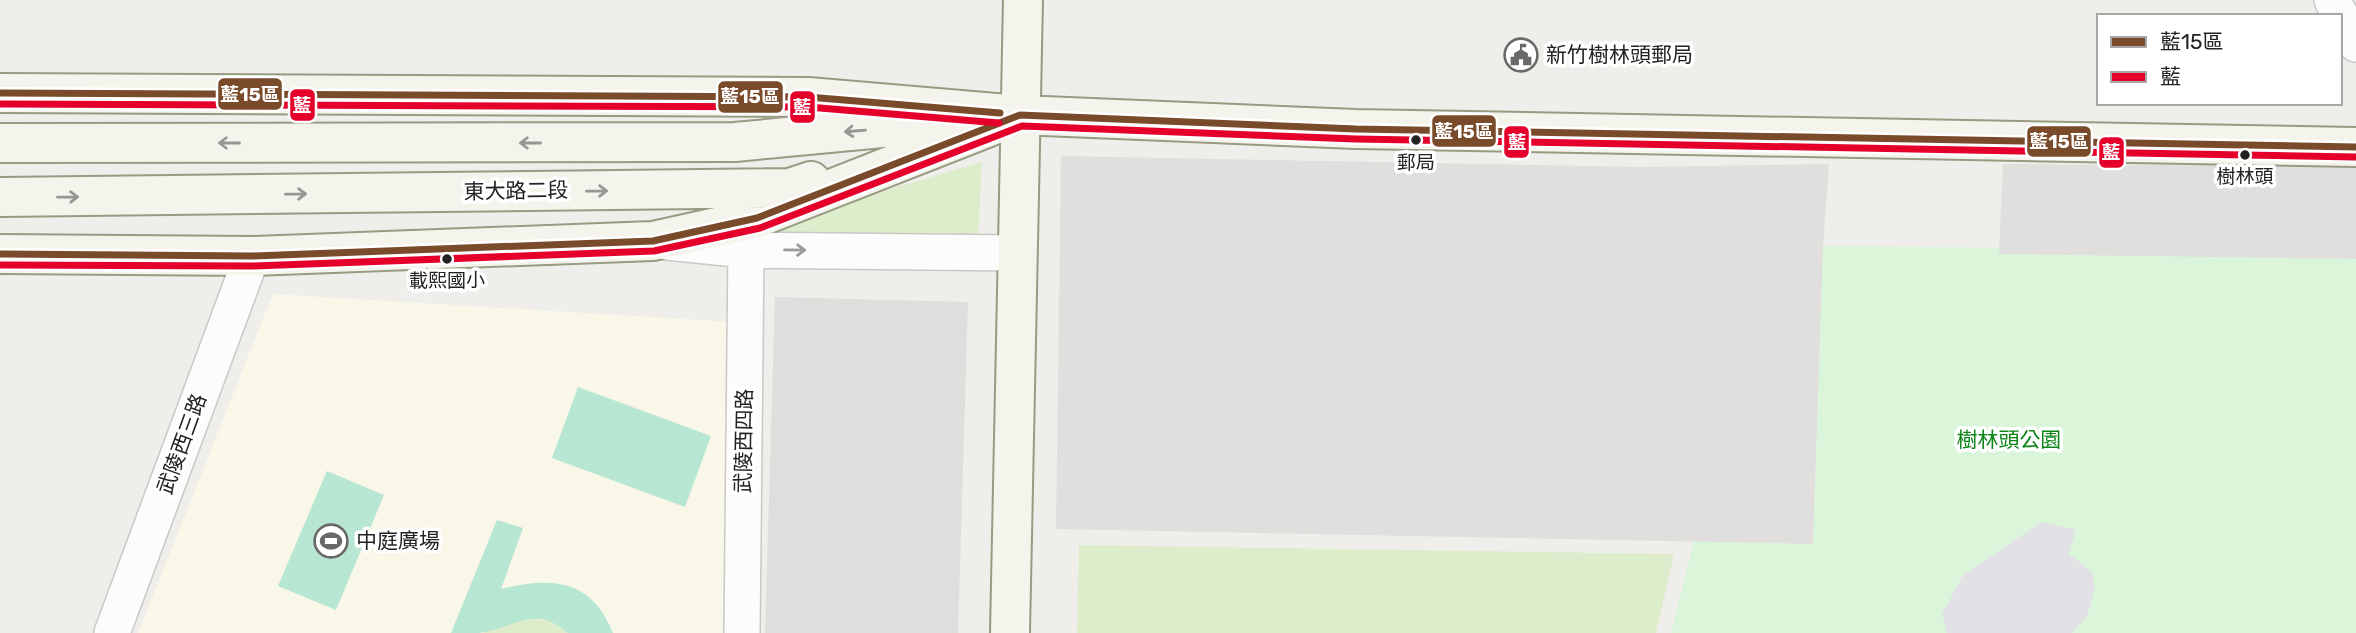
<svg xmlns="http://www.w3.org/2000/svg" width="2356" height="633" viewBox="0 0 2356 633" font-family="Rubik,'Noto Sans TC',sans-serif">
<rect width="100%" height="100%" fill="#f0eeeb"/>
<path fill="#dfdedc" d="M775 297 968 302 958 633H765Z"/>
<path fill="#f8f7e8" d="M273 294 731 322V633H138Z"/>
<path fill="#ddeccb" d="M982 162 978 241 744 232Z
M1079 545 1674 554 1656 633H1077Z
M523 618 555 621 568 633H482Z"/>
<path fill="#daf5da" d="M1823 246 2356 251V633H1671L1694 541 1813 544Z"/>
<path fill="#b7e6d2" d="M578 387 711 436 685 507 552 458Z
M327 471 384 495 336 610 278 586Z
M497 520 523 528 501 589C551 577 591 578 613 633H568C535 603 513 629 479 633 470 633 460 633 451 633Z"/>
<path fill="#e0dfde" d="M1061 156 1643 167 1829 164 1823 246 1813 544 1056 529Z
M2003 164 2356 166V259L1999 254Z"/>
<path fill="#e2e1e5" d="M2041 522 2076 530 2069 554 2092 572 2095 590 2087 616 2072 633H1947L1942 614 1963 575Z"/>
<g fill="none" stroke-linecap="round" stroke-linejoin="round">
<defs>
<path id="street" d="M2332 0 2356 44
M667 242 746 250 1017 253
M112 633 252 256
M742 633 746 250"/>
<path id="secondary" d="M0 93 808 97 1020 115 1356 129 2356 147
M0 143 735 142 924 124
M0 197 790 188 811 181
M0 254 252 256 653 241 757 218 1012 118
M1010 633 1023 0"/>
</defs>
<use href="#street" stroke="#c9c8c7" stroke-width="38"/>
<use href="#secondary" stroke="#999a82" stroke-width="42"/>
<use href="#street" stroke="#fdfcfc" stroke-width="35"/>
<use href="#secondary" stroke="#f4f4ed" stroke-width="38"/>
<defs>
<path id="bus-1" d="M0 93 808 97 1000 113
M0 254 252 256 653 241 757 218 1020 115 1356 129 2356 147"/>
<path id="bus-2" d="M0 104 808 107 999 123
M0 265 252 266 654 251 760 228 1022 126 1356 139 2356 157"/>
</defs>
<use href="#bus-1" stroke="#fff" stroke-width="12"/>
<use href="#bus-2" stroke="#fff" stroke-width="12"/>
<use href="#bus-1" stroke="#7a4b2a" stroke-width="7"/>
<use href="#bus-2" stroke="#e4002b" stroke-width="7"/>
</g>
<defs><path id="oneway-shaft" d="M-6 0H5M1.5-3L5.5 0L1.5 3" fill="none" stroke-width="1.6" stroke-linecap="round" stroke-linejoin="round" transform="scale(1.75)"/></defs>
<g stroke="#969692">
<use href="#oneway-shaft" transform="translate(855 131) rotate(175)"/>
<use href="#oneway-shaft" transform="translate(229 143) rotate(180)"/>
<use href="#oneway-shaft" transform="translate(530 143) rotate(180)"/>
<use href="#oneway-shaft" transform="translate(597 191) rotate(-1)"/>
<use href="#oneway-shaft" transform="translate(296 194) rotate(-1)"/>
<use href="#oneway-shaft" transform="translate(68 197) rotate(-1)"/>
</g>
<use stroke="#9a9a9a" href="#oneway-shaft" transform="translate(795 250) rotate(1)"/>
<defs>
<symbol id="civic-ring" viewBox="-11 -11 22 22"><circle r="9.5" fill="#fff" stroke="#6a6968" stroke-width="1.5"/><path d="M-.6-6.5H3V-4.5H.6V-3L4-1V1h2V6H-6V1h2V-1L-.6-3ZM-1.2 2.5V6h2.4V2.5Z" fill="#6a6968"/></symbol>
<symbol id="stadium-ring" viewBox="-11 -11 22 22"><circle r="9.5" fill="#fff" stroke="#6a6968" stroke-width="1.5"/><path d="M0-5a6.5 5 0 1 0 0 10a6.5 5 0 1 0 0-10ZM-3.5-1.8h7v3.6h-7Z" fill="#6a6968"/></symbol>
</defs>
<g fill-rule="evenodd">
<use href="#civic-ring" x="1502" y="36" width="38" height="38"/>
<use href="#stadium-ring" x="312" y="522" width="38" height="38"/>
</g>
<g fill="#222" stroke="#fff" stroke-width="2.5">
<circle cx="1416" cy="140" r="6"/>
<circle cx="2245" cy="155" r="6"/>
<circle cx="447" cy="259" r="6"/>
</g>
<g text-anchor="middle" stroke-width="7" stroke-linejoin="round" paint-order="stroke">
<g font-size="19" fill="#222" stroke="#fff">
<text x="1416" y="169">郵局</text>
<text x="2245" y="183">樹林頭</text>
<text x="447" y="287">載熙國小</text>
</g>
<g font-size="21" fill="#222" stroke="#fff" text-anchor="start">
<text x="1546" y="62">新竹樹林頭郵局</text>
<text x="356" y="548">中庭廣場</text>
</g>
<g font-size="21" fill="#222" stroke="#fff">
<text transform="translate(516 191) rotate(-1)" y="7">東大路二段</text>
<text transform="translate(744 441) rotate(-89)" y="7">武陵西四路</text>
<text transform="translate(182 444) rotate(-70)" y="7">武陵西三路</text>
</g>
<g font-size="21" fill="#0c8416" stroke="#fff">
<text x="2009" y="447">樹林頭公園</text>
</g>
</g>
<g stroke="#fff" stroke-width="2.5">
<rect x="217" y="77" width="66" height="34" rx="7" fill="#7a4b2a"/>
<rect x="717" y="80" width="67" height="34" rx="7" fill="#7a4b2a"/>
<rect x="289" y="88" width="27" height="34" rx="7" fill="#e4002b"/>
<rect x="789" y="90" width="27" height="34" rx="7" fill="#e4002b"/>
<rect x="1431" y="114" width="66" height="34" rx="7" fill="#7a4b2a"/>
<rect x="2026" y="125" width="66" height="33" rx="7" fill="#7a4b2a"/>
<rect x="1503" y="125" width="27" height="34" rx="7" fill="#e4002b"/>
<rect x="2098" y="136" width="27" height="33" rx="7" fill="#e4002b"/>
</g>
<g font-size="19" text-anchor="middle" font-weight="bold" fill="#fff">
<text x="250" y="101">藍15區</text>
<text x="750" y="103">藍15區</text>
<text x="302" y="112">藍</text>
<text x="802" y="114">藍</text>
<text x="1464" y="138">藍15區</text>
<text x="2059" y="148">藍15區</text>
<text x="1517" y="149">藍</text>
<text x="2111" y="159">藍</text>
</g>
<rect x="2097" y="14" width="245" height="91" fill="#ffffff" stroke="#a7a7a7" stroke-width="2"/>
<rect x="2111" y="37" width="35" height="10" fill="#7a4b2a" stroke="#a7a7a7" stroke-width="2"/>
<text x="2160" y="49" font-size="21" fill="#222222">藍15區</text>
<rect x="2111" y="72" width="35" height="10" fill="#e4002b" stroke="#a7a7a7" stroke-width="2"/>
<text x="2160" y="84" font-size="21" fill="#222222">藍</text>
</svg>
